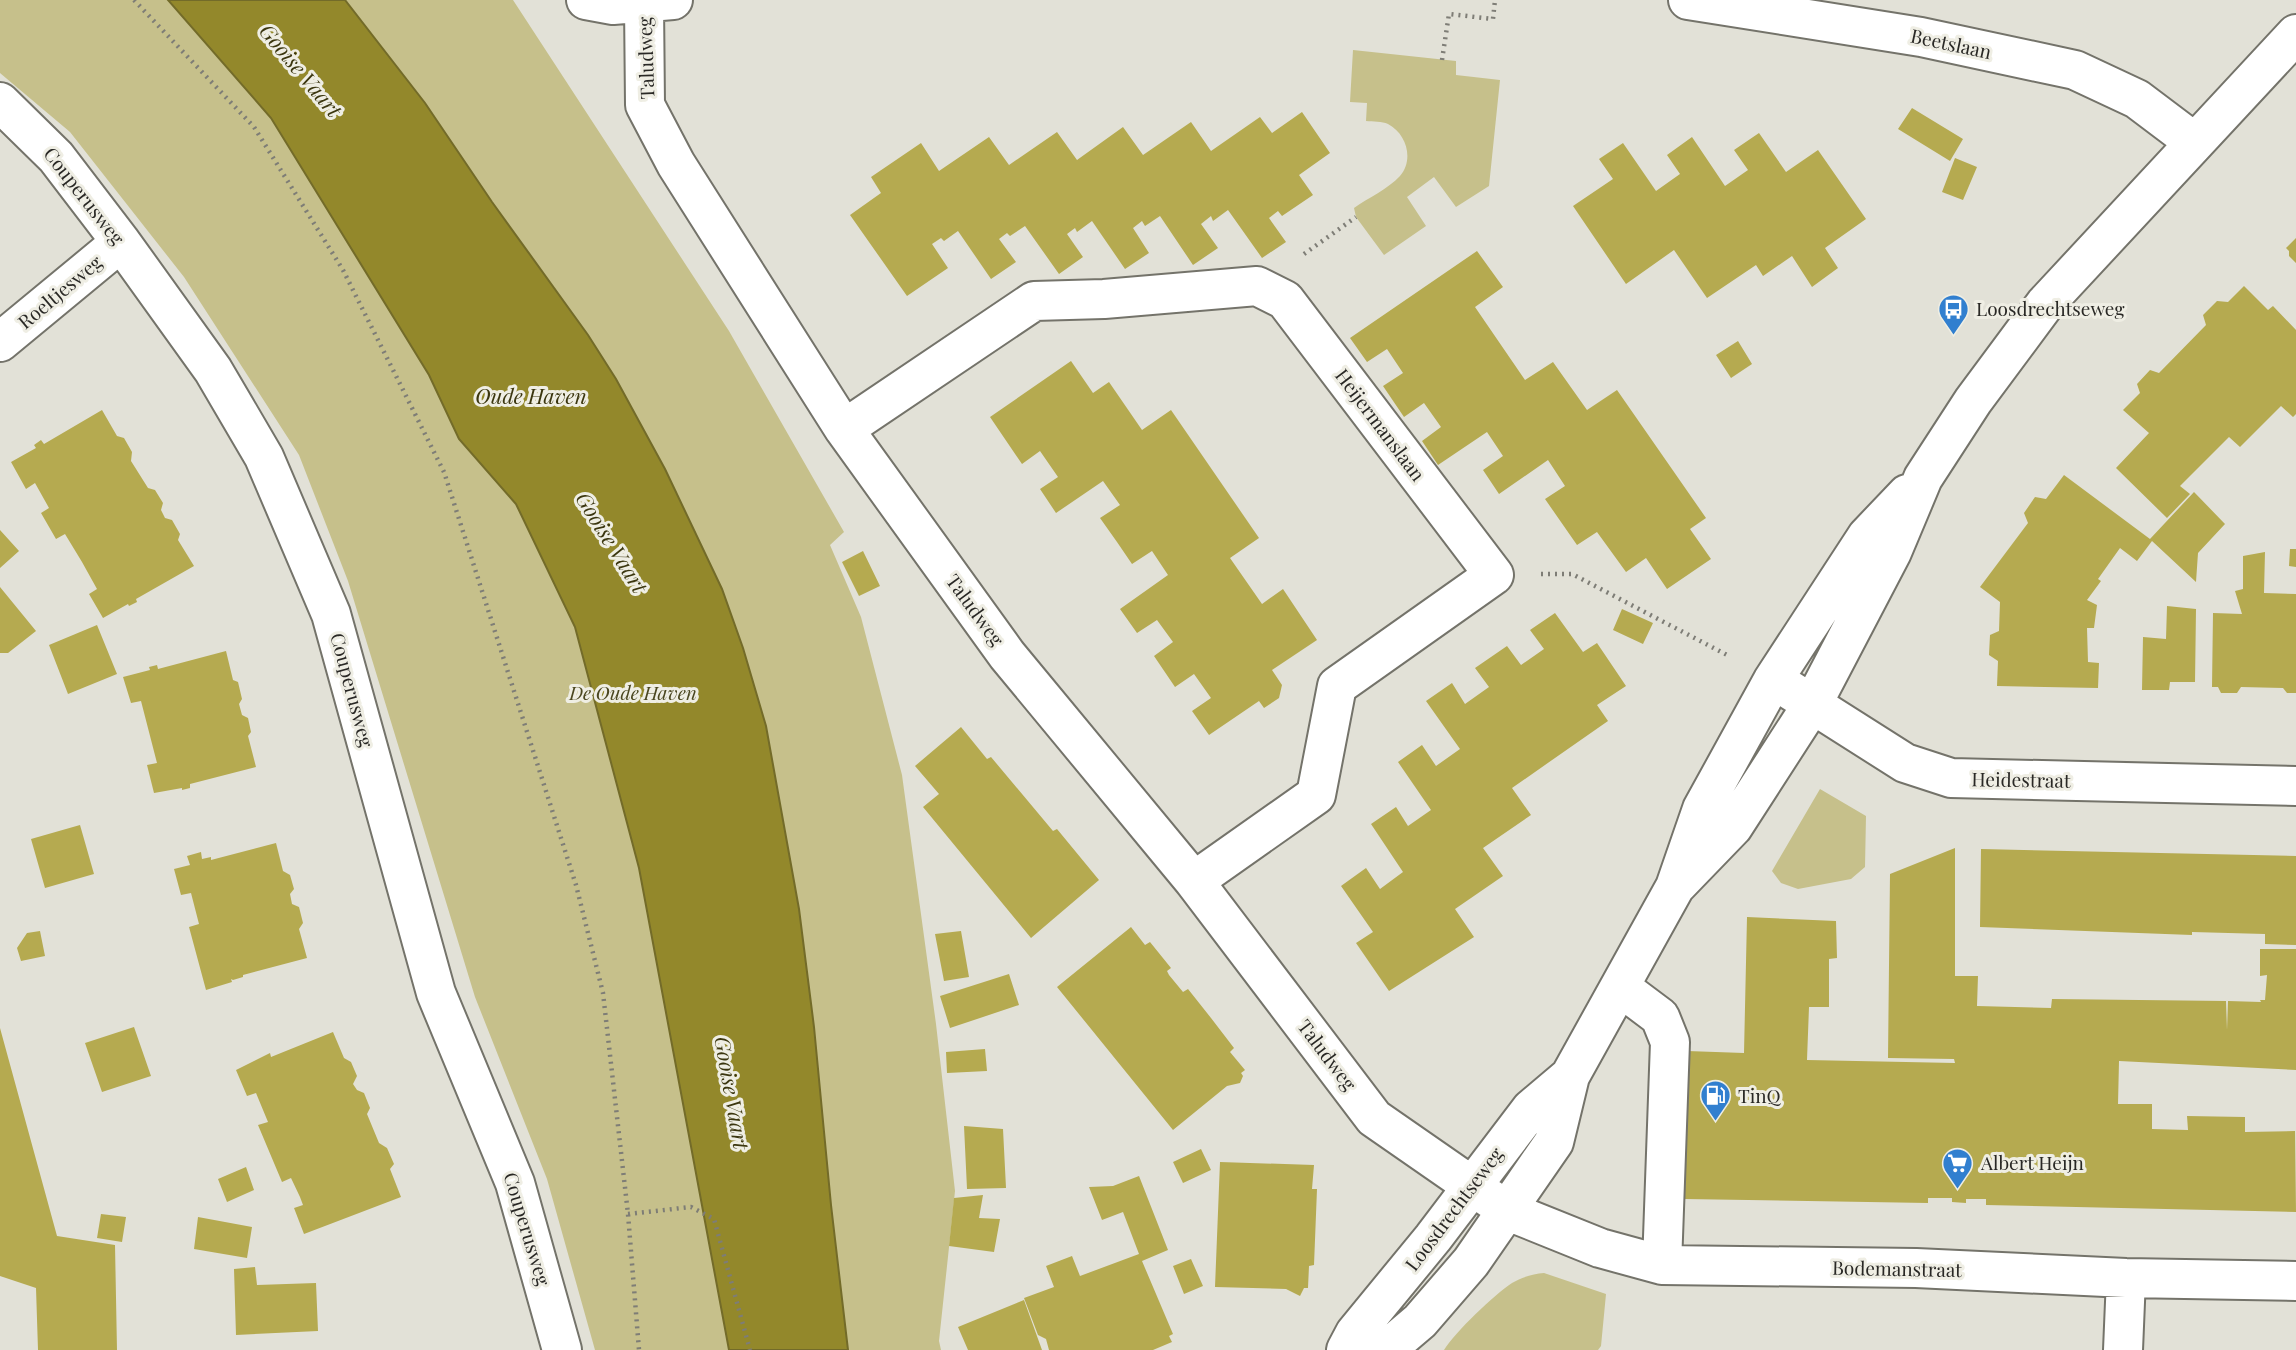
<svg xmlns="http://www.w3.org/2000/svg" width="2296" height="1350" viewBox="0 0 2296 1350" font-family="'Playfair Display',serif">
<rect width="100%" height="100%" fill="#e2e1d7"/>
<path fill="#c6c08b" d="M0 0H513L729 331 844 532 830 545 861 617 902 775 936 1024 955 1191 939 1341 941 1350H595L547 1179 475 997 348 581 299 455 184 277 70 132 0 73Z
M1353 50 1456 61V75L1500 80 1489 186 1456 207 1434 177 1407 197 1426 226 1384 255 1356 217 1354 208C1368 198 1388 189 1400 176 1414 160 1407 134 1388 124 1382 121 1373 122 1366 121L1367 103 1350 102Z
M1820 789 1866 816 1865 867 1851 879 1798 889 1781 883 1772 871Z
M1544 1273 1606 1294 1601 1346 1598 1350H1444C1455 1332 1494 1295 1512 1283 1522 1277 1533 1274 1544 1273Z"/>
<path fill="#93882b" stroke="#736b29" stroke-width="2" d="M168 0H345L425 103 492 202 588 335 616 379 665 469 722 589 743 648 766 726 799 909 814 1027 831 1205 848 1350H729L639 868 575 627 516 504 459 439 429 375 271 118Z"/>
<path fill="#b5aa50" d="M1912 108 1963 139 1950 161 1898 129Z
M1302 112 1330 153 1299 175 1313 195 1282 216 1278 211 1269 218 1286 242 1262 258 1228 210 1213 221 1211 216 1201 224 1218 248 1193 265 1160 216 1145 226 1142 221 1133 228 1149 253 1125 269 1092 221 1077 232 1075 228 1067 234 1083 257 1059 274 1025 226 1010 236 1007 233 999 239 1016 262 991 279 958 231 944 241 941 238 932 244 948 268 907 296 850 215 881 193 871 177 921 143 939 171 989 137 1009 165 1057 132 1077 160 1123 127 1143 155 1191 122 1211 151 1260 117 1272 133Z
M1759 133 1786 172 1818 150 1866 219 1825 248 1838 268 1812 287 1792 256 1763 276 1756 265 1707 298 1674 250 1626 284 1573 206 1613 179 1599 159 1623 143 1656 191 1680 174 1667 155 1692 137 1725 186 1748 170 1734 150Z
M1955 158 1977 167 1963 200 1942 192Z
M2296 238V263L2289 256V251L2286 248Z
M1477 251 1503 287 1475 307 1525 380 1553 362 1587 410 1617 390 1706 518 1690 529 1711 559 1667 589 1646 558 1626 572 1597 532 1577 545 1545 499 1565 486 1548 460 1499 494 1483 470 1503 456 1487 432 1438 465 1422 441 1441 427 1424 403 1404 417 1383 386 1403 373 1387 349 1367 362 1350 338Z
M2244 286 2268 310 2273 306 2296 330V414L2293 417 2281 406 2240 447 2229 437 2180 486 2190 494 2167 518 2116 468 2149 433 2123 410 2140 393 2137 384 2150 370 2159 373 2206 325 2203 315 2217 301 2228 302Z
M1738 341 1752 364 1731 378 1716 355Z
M1071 361 1093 393 1109 382 1142 430 1171 410 1259 538 1230 558 1262 604 1283 589 1317 640 1272 670 1282 685 1279 698 1264 708 1259 701 1209 735 1192 711 1211 698 1194 674 1175 687 1154 656 1173 642 1157 620 1137 633 1120 609 1168 575 1152 551 1132 564 1117 542 1100 518 1120 505 1103 481 1056 513 1040 489 1058 477 1040 451 1022 464 990 417Z
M102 410 117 436 124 438 132 452 131 461 148 488 155 490 163 503 161 510 165 518 172 520 180 534 178 540 194 566 136 599 137 602 129 606 128 604 103 618 89 594 97 589 82 562 65 534 56 539 41 513 49 508 35 483 26 489 11 462 36 448 34 445 41 440 44 444Z
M2064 475 2150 539 2194 492 2225 524 2198 553 2196 582 2152 541 2137 561 2120 548 2098 579 2101 581 2087 600 2097 605 2094 628H2087L2088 662 2099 663 2098 688 1997 686 1998 661 1989 655 1990 635 1999 631 2000 602 1980 587 2028 523 2024 513 2035 497 2046 499Z
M0 530 19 551 0 568Z
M2290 549H2296V567L2289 566Z
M863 551 880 586 859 596 842 562Z
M2265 552 2264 593 2296 594V693H2287L2283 688 2241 687 2237 693H2221L2218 687H2212L2213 613 2242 614 2235 591 2243 589V556Z
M0 587 36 631 8 653H0Z
M2167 606 2196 609 2195 682H2170L2169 690H2142L2143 637 2166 639Z
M1622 609 1653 623 1643 644 1613 630Z
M1555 613 1583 652 1597 643 1626 686 1597 705 1608 721 1512 788 1531 815 1483 848 1503 876 1455 909 1474 937 1389 991 1356 943 1373 932 1341 886 1366 868 1380 889 1403 872 1371 824 1396 807 1408 826 1431 810 1398 762 1422 745 1436 766 1460 749 1426 701 1452 683 1465 704 1489 687 1475 668 1507 646 1521 665 1544 649 1530 630Z
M97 625 117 674 68 694 49 645Z
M226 651 233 680 238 682 242 699 239 704 242 715 248 718 251 732 248 736 256 767 190 784V788L182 790V788L154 793 147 765 157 763 141 701 131 703 123 677 150 670 149 667 157 665 158 669Z
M961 727 987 759 991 757 1053 831 1057 829 1099 880 1031 938 923 807 939 794 915 766Z
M80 825 94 874 45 888 31 839Z
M276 843 283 871 290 875 294 889 290 894 292 904 299 907 303 923 299 929 307 958 243 975V977L233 980 231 979 232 982 206 990 189 927 199 924 191 893 181 895 174 869 190 865 187 856 201 852 202 859 211 857V860Z
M1955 848V976H1978L1977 1006 2051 1008 2052 999 2226 1001 2227 1030 2228 1001 2261 1002 2260 1000H2265L2267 975 2260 976V949H2296V1070L2119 1061 2118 1104H2152V1129L2188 1130 2187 1116 2245 1117V1132L2295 1131 2296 1212 1986 1205V1199H1966V1203L1952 1202V1198H1928V1203L1684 1199 1687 1051 1744 1053 1747 917 1836 921 1837 958 1829 959V1007H1809L1807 1060 1955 1063 1954 1059 1888 1058 1890 874Z
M1981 849 2296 856V945L2265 944V934L2192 932V935L1980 927Z
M1131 927 1145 945 1150 942 1171 968 1167 971 1169 975 1183 992 1188 989 1211 1018 1234 1048 1230 1052 1245 1070 1241 1073 1243 1076 1240 1083 1227 1086 1173 1130 1057 987Z
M40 931 45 956 21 961 17 948 27 933Z
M961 931 969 977 944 981 935 934Z
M1009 974 1019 1005 950 1028 940 996Z
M134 1027 151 1076 102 1092 85 1043Z
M0 1028 57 1236 115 1245 117 1350H38L36 1288 0 1276Z
M333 1032 344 1058 351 1062 357 1076 353 1084 357 1090 364 1093 370 1108 367 1114 379 1143 387 1148 394 1164 390 1169 401 1197 304 1234 294 1208 303 1205 300 1197 291 1178 282 1182 258 1125 268 1122 256 1093 247 1096 236 1070 270 1053 271 1057Z
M985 1049 987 1071 947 1073 946 1052Z
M964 1126 1003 1129 1006 1188 967 1189Z
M1201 1149 1211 1170 1183 1183 1173 1162Z
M1220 1162 1314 1165 1312 1189H1317L1314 1265 1309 1266 1308 1288H1304L1300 1296 1286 1289 1215 1287Z
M246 1167 254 1190 227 1202 218 1179Z
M1139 1176 1168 1250 1142 1261 1173 1334 1169 1336 1172 1342 1153 1350H1049L1046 1339 1038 1335 1024 1298 1054 1287 1046 1266 1072 1256 1080 1276 1139 1254 1123 1212 1102 1220 1089 1187 1113 1186Z
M983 1195 979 1218 1000 1219 994 1252 949 1246 954 1198Z
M101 1214 126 1217 122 1242 97 1238Z
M198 1217 252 1227 247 1258 194 1249Z
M1191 1259 1203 1286 1184 1294 1173 1266Z
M255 1267 257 1285 316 1283 318 1331 236 1335 234 1269Z
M1024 1300 1042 1350H968L958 1327Z"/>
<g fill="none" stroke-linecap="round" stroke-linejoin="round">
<defs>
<path id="minor" d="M586 0 613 5 673 0
M1688 0 1921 37 2075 70 2137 99 2194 142
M644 4 645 105 676 164 844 429 1007 655 1194 881 1374 1118 1508 1211 1600 1248 1662 1265 1916 1268 2126 1278 2296 1281
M0 102 56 157 121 242 213 370 264 457 331 614 436 993 515 1183 562 1350
M0 342 121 242
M844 429 1034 301 1104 299 1257 286 1285 300 1494 575 1337 686 1316 795 1194 881
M1790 690 1905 763 1951 778 2296 786
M1675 887 1733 827 1813 703 1892 552 1923 478 1973 401 2045 304 2296 34
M1620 987 1660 1017 1670 1042 1662 1265
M1346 1350 1355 1333 1433 1238 1531 1109 1570 1076
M1386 1350 1420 1321 1471 1262 1554 1142 1570 1076 1675 887 1702 809 1773 680 1867 536 1907 494
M2123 1350 2126 1278"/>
</defs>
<use href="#minor" stroke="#74736a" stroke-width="42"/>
<path stroke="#7e7d76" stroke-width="4.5" stroke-dasharray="2 5" stroke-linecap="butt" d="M134 0 254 127 343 270 444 472 576 885 603 993 628 1214 639 1350
M1442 60 1449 14 1493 19 1495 0
M1304 254 1356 217
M1541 574H1572L1729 656
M628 1214 691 1207 714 1219 750 1350"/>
<use href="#minor" stroke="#fff" stroke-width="38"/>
</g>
<defs>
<symbol id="bus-pin" viewBox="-11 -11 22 30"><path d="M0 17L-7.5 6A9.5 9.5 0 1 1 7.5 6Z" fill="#317fcf" stroke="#efeee4"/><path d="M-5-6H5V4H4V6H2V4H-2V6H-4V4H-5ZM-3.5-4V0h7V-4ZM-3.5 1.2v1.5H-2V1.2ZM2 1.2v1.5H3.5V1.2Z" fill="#fff"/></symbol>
<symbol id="fuel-pin" viewBox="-11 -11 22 30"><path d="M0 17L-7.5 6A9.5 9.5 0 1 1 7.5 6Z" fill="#317fcf" stroke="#efeee4"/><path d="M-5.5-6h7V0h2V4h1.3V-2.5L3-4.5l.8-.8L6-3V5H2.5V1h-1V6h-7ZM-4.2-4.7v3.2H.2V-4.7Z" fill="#fff"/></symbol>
<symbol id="supermarket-pin" viewBox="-11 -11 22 30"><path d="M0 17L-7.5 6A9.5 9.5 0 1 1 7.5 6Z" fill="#317fcf" stroke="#efeee4"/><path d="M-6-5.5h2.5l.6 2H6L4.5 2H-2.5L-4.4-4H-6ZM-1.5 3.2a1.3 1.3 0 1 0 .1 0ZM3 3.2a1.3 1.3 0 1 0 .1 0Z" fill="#fff"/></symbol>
</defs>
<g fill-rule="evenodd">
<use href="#bus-pin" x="1936" y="292" width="35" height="47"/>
<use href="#fuel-pin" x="1698" y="1078" width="35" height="47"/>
<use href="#supermarket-pin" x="1940" y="1146" width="35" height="47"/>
</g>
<g text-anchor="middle" stroke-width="6" stroke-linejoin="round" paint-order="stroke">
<g font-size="19" fill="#292825" stroke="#efeee4">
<text transform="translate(1951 44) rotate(12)" y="7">Beetslaan</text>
<text transform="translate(646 58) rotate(-92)" y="7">Taludweg</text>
<text transform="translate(84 196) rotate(52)" y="7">Couperusweg</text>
<text transform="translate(60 292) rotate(-40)" y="7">Roeltjesweg</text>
<text transform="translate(1380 425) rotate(53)" y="7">Heijermanslaan</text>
<text transform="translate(975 610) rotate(54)" y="7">Taludweg</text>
<text transform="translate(352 690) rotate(75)" y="7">Couperusweg</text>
<text transform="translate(2021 780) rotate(1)" y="7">Heidestraat</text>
<text transform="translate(1327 1055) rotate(53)" y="7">Taludweg</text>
<text transform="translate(1454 1209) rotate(-53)" y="7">Loosdrechtseweg</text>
<text transform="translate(527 1229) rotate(73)" y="7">Couperusweg</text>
<text transform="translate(1897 1269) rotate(1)" y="7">Bodemanstraat</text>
</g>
<g font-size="19" fill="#292825" stroke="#efeee4" text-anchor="start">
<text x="1976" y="316">Loosdrechtseweg</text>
<text x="1738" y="1103">TinQ</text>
<text x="1981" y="1170">Albert Heijn</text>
</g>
<g font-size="19" font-style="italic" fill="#4b4720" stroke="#efeee4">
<text x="633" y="700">De Oude Haven</text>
</g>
<g font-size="21" font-style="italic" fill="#3b360f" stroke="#efeee4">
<text transform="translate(300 71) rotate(50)" y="7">Gooise Vaart</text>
<text x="531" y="404">Oude Haven</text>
<text transform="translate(611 543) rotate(58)" y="7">Gooise Vaart</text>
<text transform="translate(731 1093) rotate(80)" y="7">Gooise Vaart</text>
</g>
</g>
</svg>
